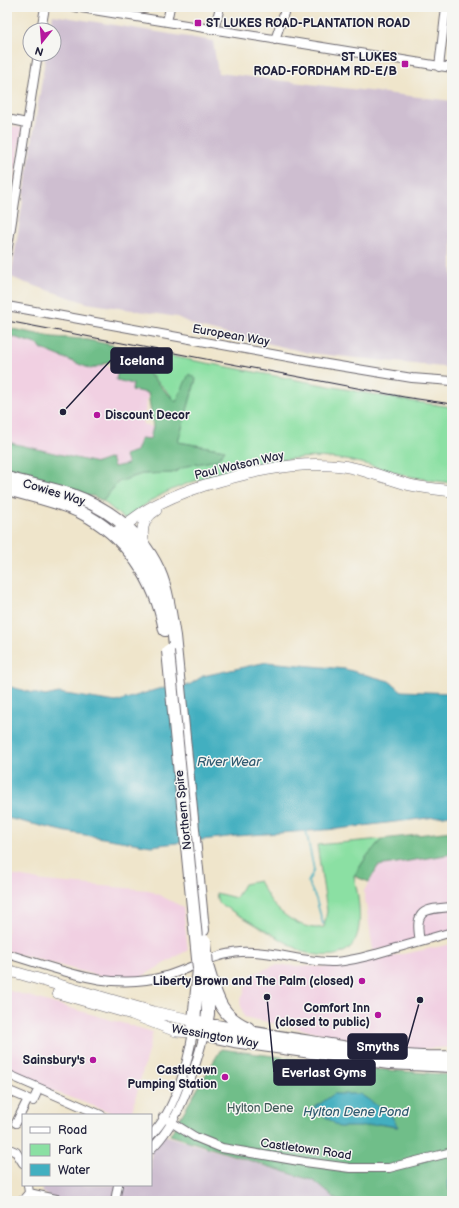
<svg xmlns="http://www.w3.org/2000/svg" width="459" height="1208" viewBox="0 0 459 1208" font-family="'Balsamiq Sans',sans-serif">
<rect width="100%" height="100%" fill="#f6f6f2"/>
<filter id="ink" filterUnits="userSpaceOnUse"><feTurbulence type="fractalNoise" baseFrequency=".025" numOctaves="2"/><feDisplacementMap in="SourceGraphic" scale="8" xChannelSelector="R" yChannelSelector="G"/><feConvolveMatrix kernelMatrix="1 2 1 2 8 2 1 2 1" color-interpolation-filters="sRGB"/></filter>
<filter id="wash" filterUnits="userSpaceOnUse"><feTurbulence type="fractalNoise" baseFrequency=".012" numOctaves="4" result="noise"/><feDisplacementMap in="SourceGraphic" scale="16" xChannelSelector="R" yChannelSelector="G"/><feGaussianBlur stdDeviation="0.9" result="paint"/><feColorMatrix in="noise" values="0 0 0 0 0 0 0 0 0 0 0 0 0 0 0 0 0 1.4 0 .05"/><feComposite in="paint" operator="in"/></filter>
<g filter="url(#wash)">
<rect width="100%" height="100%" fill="#efe5cb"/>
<path fill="#f1d0e2" d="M7 125 22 128 14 182 7 181Z
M7 335 111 367 135 380 148 393 143 424 153 427 150 440 136 451 128 464 113 467 110 458 97 463 7 442Z
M452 854V936L373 951 364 891 378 866Z
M7 874 43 881 149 890 183 907 188 950 141 977H102L7 951Z
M452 944V1047L398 1050 244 1017 240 1002 251 975 275 965 329 967 364 962Z
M7 990 153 1032 131 1115H118L36 1085 7 1072Z"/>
<path fill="#cebed0" d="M53 15 213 41 218 73 452 101V368L309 353 198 327 177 317 87 303 23 282 11 277 46 54H54V30H50Z
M151 1131 314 1181 338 1201H57L41 1192 44 1185H151Z"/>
<path fill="#8be0a3" stroke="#56816f" d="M122 347 403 400 452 407V483C436 481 420 479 404 475 379 468 356 460 330 458 288 453 205 474 167 492 152 499 139 509 126 519L123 518 103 501 118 482 142 474 172 473 186 466 217 460 225 450 178 442 196 379 189 375 176 403 169 393Z
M382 839 367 856 354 876C364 922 367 969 303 952L218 903 216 893 236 898 244 884 259 881C264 889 268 898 274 905 285 918 308 932 324 927L327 911 317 845Z"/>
<path fill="#70be89" stroke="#497062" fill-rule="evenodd" d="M7 328 53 337 83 339 122 347 176 402 189 374 196 379 178 442 225 450 217 460 187 466 172 473 142 474 118 482 103 501 93 496H85L7 474V442L97 463 111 458 114 467 128 464 124 455 136 451 141 438 150 439 153 427 148 393 132 390 133 384 116 380 119 364 111 361 91 369 42 349 39 345 7 335Z
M452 831V854L378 866 369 882 354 876 367 856 382 839Z
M221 1049 362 1068 452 1075V1173L447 1182 452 1201H338L314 1181 170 1135ZM390 1115 397 1127 378 1124Z"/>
<path fill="#42afc0" stroke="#32687e" d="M267 662 345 669 389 681 402 691 452 693V815L338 829 236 836 151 846 67 832 7 818V686L45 696 59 693 116 702 158 689 189 685 203 676Z
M334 1094H360L391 1115 398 1127 378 1124 361 1127H339L314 1108Z
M452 1173V1198L447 1182Z"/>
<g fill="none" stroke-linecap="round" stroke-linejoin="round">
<path stroke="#42afc0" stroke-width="1.5" d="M306 830 314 870 308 882 316 899 323 924"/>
</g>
</g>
<g filter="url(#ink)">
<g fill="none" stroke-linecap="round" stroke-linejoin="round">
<defs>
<path id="minor" d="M75 7 452 68
M126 15 127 7
M167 22 170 7
M41 30 45 7
M214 30 220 7
M275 40 286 7
M439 67 446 7
M7 119 27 123
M7 253 38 54
M7 306 327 364 412 378 452 381
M420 941C414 910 423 909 452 907
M7 954C62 970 109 992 166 976 192 968 214 954 241 952 271 950 301 962 331 962 347 962 364 957 379 953 403 946 428 939 452 932
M7 1074 101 1115
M7 1090 33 1101 39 1088
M163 1117 195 1137 222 1148 305 1162 350 1168H389L452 1152
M16 1123 28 1099
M151 1135C174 1113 188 1063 193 1032
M7 1148 16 1152 23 1163
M151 1149C181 1120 193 1074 204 1035
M28 1185 29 1193 65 1201
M22 1201 29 1193
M115 1201 118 1185"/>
<path id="major" d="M126 526 125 534C140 558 157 570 159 601
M112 533C121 533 125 525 132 520 153 504 180 493 205 485 245 473 289 462 331 465 358 466 384 478 410 485 423 488 438 489 452 491
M145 548C140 533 142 518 156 510
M7 970 153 1012 201 1022
M58 993 132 1014 176 1031 193 1032"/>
<path id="highway" d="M7 478C28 484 51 488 72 495 114 510 151 541 164 585 169 602 171 619 174 636L203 930
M7 489C31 496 58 501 80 512 126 535 156 580 165 630
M207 966C216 994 218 1015 248 1028
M199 969 193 1032 234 1041 389 1063 452 1066
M206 1024C245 1032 285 1038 324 1044 367 1051 409 1059 452 1057
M205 1031 208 1014V983"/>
</defs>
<use href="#minor" stroke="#6a666d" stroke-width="10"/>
<use href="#major" stroke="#6a666d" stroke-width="12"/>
<use href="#highway" stroke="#6a666d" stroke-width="14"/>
<use href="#minor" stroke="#fff" stroke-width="8"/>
<use href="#major" stroke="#fff" stroke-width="11"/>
<use href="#highway" stroke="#fff" stroke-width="12"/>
<path stroke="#22223b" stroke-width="1" d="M7 321 404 397 452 404"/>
<defs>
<path id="highway-bridge" d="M168 651 199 969
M205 941 207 966"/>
</defs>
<use href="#highway-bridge" stroke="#6a666d" stroke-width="14" stroke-linecap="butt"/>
<use href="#highway-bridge" stroke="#fff" stroke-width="12"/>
</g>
</g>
<g fill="#b5179e" stroke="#f6f6f2" stroke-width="1.5">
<rect x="194" y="19" width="8" height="8" rx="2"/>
<rect x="401" y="60" width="8" height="8" rx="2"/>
<circle cx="97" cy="415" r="4"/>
<circle cx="362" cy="981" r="4"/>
<circle cx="378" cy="1015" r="4"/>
<circle cx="93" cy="1060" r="4"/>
<circle cx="225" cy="1077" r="4"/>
</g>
<g text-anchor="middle" stroke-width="3" stroke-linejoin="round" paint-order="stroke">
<g font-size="12" font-weight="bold" fill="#22223b" stroke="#f6f6f2" text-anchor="end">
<text x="206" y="27" text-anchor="start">ST LUKES ROAD-PLANTATION ROAD</text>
<text x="397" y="61">ST LUKES<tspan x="397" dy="14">ROAD-FORDHAM RD-E/B</tspan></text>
<text x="105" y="419" text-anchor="start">Discount Decor</text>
<text x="354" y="985">Liberty Brown and The Palm (closed)</text>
<text x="370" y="1012">Comfort Inn<tspan x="370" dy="14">(closed to public)</tspan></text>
<text x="85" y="1064">Sainsbury's</text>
<text x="217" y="1074">Castletown<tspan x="217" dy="14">Pumping Station</tspan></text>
</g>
<g font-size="12" fill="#22223b" stroke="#f6f6f2">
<text transform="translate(231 335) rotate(10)" y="4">European Way</text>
<text transform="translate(239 465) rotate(-13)" y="4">Paul Watson Way</text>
<text transform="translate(54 492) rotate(17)" y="4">Cowies Way</text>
<text transform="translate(183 810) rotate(-96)" y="4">Northern Spire</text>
<text transform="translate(215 1036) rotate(10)" y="4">Wessington Way</text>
<text transform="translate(306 1149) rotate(8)" y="4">Castletown Road</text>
</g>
<g font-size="12" fill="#425b5a" stroke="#f6f6f2">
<text x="260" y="1112">Hylton Dene</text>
</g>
<g font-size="13" font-style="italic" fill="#2f5a70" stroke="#f6f6f2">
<text x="229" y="766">River Wear</text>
<text x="356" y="1116">Hylton Dene Pond</text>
</g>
</g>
<path fill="none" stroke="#22223b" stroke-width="1.5" d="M63 412L111 360M420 1000L407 1046M267 997L274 1072"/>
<g fill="#22223b" stroke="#f6f6f2" stroke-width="1.5">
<circle cx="63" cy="412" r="4"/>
<circle cx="420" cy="1000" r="4"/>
<circle cx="267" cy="997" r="4"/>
</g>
<g fill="#22223b" stroke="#22223b" stroke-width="1.5">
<rect x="111" y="348" width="61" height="25" rx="4"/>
<rect x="348" y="1034" width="59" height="25" rx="4"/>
<rect x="274" y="1060" width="101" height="25" rx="4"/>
</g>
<g font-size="13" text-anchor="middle" font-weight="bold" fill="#fff">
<text x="142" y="365">Iceland</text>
<text x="378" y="1051">Smyths</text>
<text x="324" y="1077">Everlast Gyms</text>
</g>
<rect width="459" height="1208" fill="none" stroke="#f6f6f2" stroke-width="24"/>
<rect x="22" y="1114" width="130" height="72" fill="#f6f6f2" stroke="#a1a1a9"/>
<rect x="30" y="1127" width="20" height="6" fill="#ffffff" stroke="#a1a1a9"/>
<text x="58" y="1134" font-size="12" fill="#22223b">Road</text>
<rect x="30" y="1144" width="20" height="12" fill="#8be0a3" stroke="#a1a1a9"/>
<text x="58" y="1154" font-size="12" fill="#22223b">Park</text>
<rect x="30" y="1164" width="20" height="12" fill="#42afc0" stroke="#a1a1a9"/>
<text x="58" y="1174" font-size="12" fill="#22223b">Water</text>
<g transform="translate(42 42) rotate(197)"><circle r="19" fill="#f6f6f2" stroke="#a1a1a9"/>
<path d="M0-3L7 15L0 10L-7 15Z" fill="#b5179e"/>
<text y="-6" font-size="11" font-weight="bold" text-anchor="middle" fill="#22223b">N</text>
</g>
</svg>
